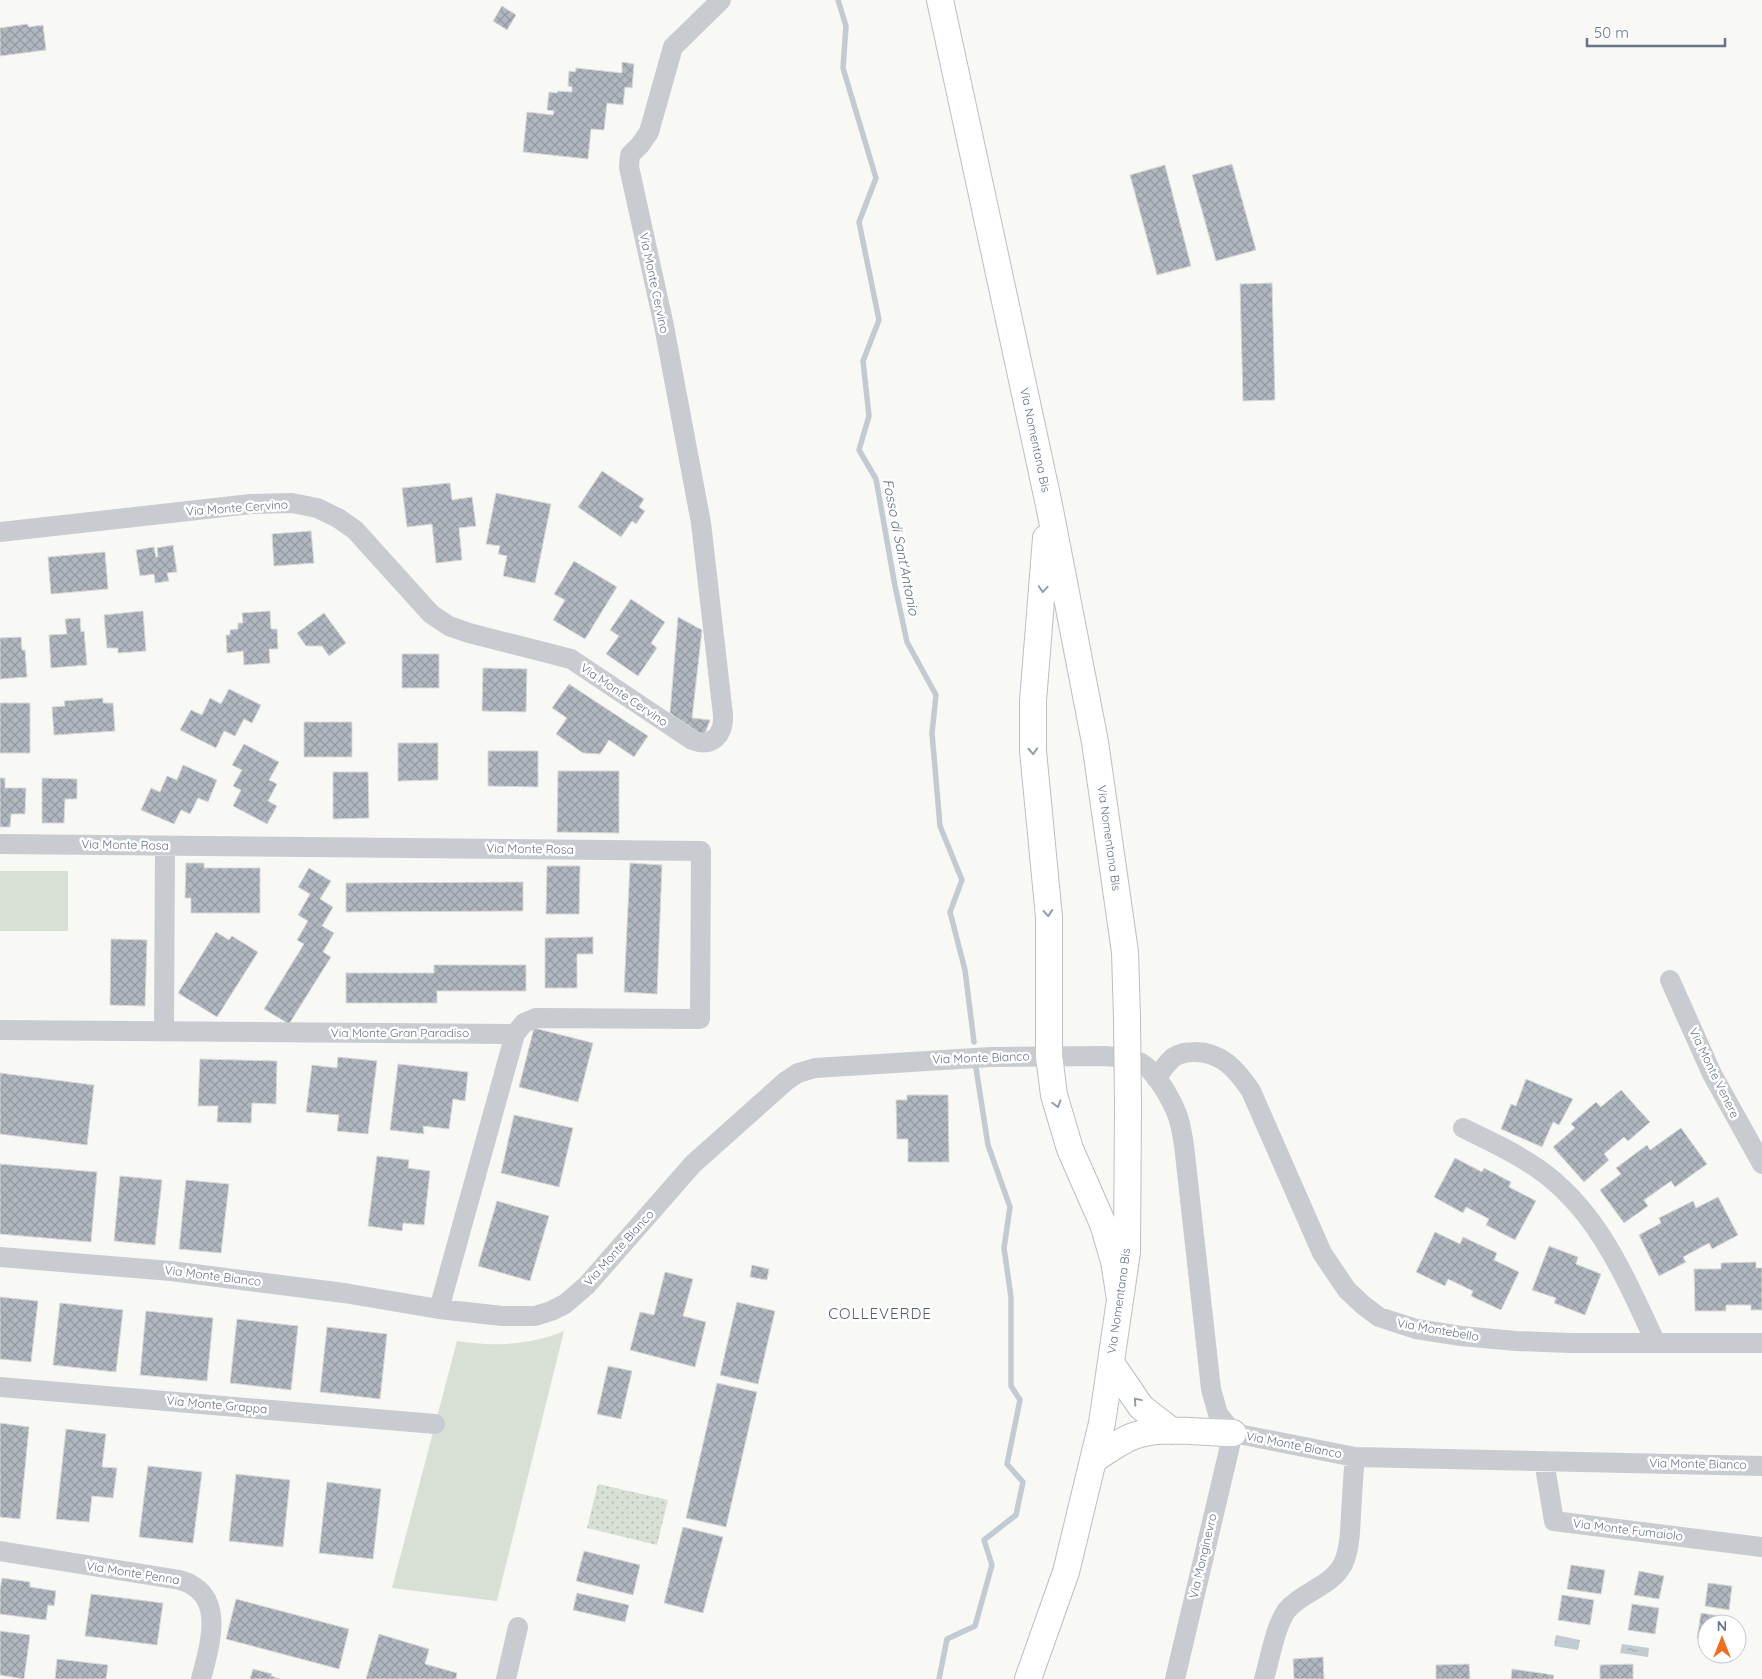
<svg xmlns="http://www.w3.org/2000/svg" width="1762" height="1679" viewBox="0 0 1762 1679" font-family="Quicksand,sans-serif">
<defs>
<pattern id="park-dots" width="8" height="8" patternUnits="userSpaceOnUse" patternTransform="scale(1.25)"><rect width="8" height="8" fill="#d8e0d6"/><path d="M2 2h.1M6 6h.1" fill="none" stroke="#b3bab3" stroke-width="1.8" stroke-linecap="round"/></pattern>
<pattern id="water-ripples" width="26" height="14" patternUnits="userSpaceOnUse" patternTransform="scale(1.25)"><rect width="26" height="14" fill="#c2cbd1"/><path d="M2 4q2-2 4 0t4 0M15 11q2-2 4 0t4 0" fill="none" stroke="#a1a9af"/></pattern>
<pattern id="building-cross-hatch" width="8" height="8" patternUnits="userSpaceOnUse" patternTransform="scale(1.25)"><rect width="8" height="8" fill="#b0b7bf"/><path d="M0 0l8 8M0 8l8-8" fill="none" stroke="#9399a1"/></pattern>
</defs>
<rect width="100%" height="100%" fill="#f8f8f5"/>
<path fill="#d8e0d6" d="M0 871H68V931H0Z
M564 1331 497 1601 392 1588 457 1341C494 1347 530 1345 564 1331Z"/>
<path fill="url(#park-dots)" d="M598 1484 668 1500 657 1545 587 1528Z"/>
<path fill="url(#water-ripples)" d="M1556 1635 1580 1640 1578 1650 1554 1646Z
M1622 1644 1649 1648 1648 1657 1620 1653Z"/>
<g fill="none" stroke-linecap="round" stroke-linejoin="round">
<path stroke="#c2cbd1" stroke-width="5.5" d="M838 0 846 26 843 68 876 178 859 222 879 320 863 361 869 416 859 450 876 479 895 586 907 642 936 695 932 733 940 826 962 880 950 912 965 970 974 1042
M939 1679 947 1639 975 1626 992 1565 984 1540 1016 1515 1023 1482 1007 1464 1020 1400 1011 1386V1297L1004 1248 1010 1207 988 1145 976 1068"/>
</g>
<path fill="url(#building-cross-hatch)" stroke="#d9dad7" d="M502 6 516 15 507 30 493 21Z
M27 24 29 27 43 25 46 50 0 56V28Z
M622 62 634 64 632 88 625 87 623 105 607 103 604 130 591 129 588 159 523 152 527 112 553 115 554 111 547 110 549 92 557 93 558 91 572 92V87L568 86 569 71 575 72 576 68 622 73Z
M1232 164 1256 250 1216 261 1192 175Z
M1165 165 1191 266 1157 275 1130 175Z
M1272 283 1275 400 1243 401 1240 284Z
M602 471 644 499 639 507 645 511 636 524 632 521 621 537 578 507Z
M450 483 452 500 472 497 476 526 459 528 462 560 436 563 432 524 407 527 402 488Z
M496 493 551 504 535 583 503 576 507 556 498 554 500 546 486 544Z
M311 531 314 563 274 566 272 534Z
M173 545 177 572 167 573 169 581 155 583 154 574 140 576 136 550 154 547 156 557H158L157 548Z
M105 552 108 589 51 594 48 557Z
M574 561 617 587 585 639 553 620 565 600 554 594Z
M631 599 665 622 651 643 657 648 638 676 606 654 619 636 610 630Z
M143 611 146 651 118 653V648H107L104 615Z
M270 611 271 629H277L278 649H269L270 663 244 665 243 651 227 653 226 635H230V630L238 629V623H243L242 613Z
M324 613 346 643 329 656 322 646H306L297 633Z
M678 617 702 630 692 718 710 720 704 736 670 713Z
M80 618 81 632 84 631 87 665 51 668 49 635 67 634 65 619Z
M21 637 22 650H25L27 677 0 679V638Z
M402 654H439V688H402Z
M483 668 527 669 526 712 482 711Z
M569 684 648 736 634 757 609 740 600 754 583 753 556 734 567 718 552 708Z
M229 689 261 705 252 723 244 719 235 736 224 731 216 748 180 730 191 710 202 715 210 698 221 704Z
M103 698V703H113L115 731 54 735 52 707 65 706 64 701Z
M0 703H30V753H0Z
M304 722H352V757H304Z
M398 743H438V780L398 781Z
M244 744 279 762 269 780 277 784 268 801 277 806 267 824 233 806 241 790 233 786 242 770 232 765Z
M488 751H538V787L488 786Z
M183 765 217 780 208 802 198 798 190 814 181 810 174 824 141 810 151 788 160 792 167 776 177 780Z
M558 771H619V833L557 832Z
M333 772H368L369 818 333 819Z
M0 778H5V788H26L25 814H11L10 827H0Z
M42 778 77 779V799H65L64 823H42Z
M186 863H204V868H260V913H191V898H185Z
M630 863 662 865 657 994 624 992Z
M547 866H580L579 914H546Z
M309 868 331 881 320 899 333 907 322 926 334 933 323 952 331 957 289 1024 264 1009 304 944 297 940 308 921 298 915 310 894 298 887Z
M523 882V911L346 912V883Z
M216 932 229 940 232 936 258 952 217 1017 178 993Z
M593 937V954H577V988H545V938Z
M111 939 147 940 145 1006 110 1005Z
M434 965H526V991H437V1003H346V973H434Z
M534 1028 593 1043 578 1102 519 1087Z
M338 1057 377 1061 368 1134 337 1131 339 1115 306 1112 312 1065 337 1068Z
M200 1059 277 1061 276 1104 252 1103 251 1123 217 1122 218 1106H198Z
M398 1064 468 1072 465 1101 453 1099 449 1129 423 1126 424 1134 390 1130Z
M0 1073 94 1085 87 1145 0 1134Z
M1526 1079 1573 1099 1559 1125 1553 1122 1542 1147 1501 1129 1511 1104 1516 1106Z
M1621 1090 1650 1122 1628 1141 1624 1137 1604 1154 1609 1160 1584 1182 1553 1147 1575 1128 1571 1124 1596 1102 1601 1107Z
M907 1095H948L949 1162H908V1139H897L896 1100H907Z
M514 1115 573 1128 559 1187 501 1173Z
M1681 1128 1707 1164 1675 1187 1671 1181 1644 1200 1648 1206 1624 1223 1600 1190 1621 1174 1616 1168 1647 1145 1650 1150Z
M377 1156 409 1160 408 1168 430 1171 424 1225 403 1223 402 1231 368 1226Z
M1455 1158 1482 1172 1484 1168 1511 1182 1509 1187 1536 1201 1515 1240 1486 1225 1489 1219 1466 1207 1463 1213 1434 1197Z
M0 1164 97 1172 91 1242 0 1234Z
M120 1176 162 1180 155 1245 114 1241Z
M186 1180 229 1184 221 1253 179 1249Z
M1718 1197 1738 1235 1712 1249 1709 1243 1683 1257 1686 1262 1659 1276 1639 1235 1661 1223 1659 1218 1693 1201 1696 1208Z
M497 1201 549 1216 530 1281 478 1266Z
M1435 1232 1460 1244 1463 1237 1497 1253 1494 1260 1519 1272 1501 1310 1471 1296 1473 1291 1448 1279 1445 1286 1416 1272Z
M1549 1246 1578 1257 1576 1264 1601 1274 1585 1315 1554 1303 1556 1298 1532 1290Z
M1756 1262V1268H1762V1310H1751V1305H1726V1311H1695L1694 1269H1721V1263Z
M752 1265 769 1269 767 1280 750 1277Z
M665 1272 693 1279 683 1316 706 1322 695 1367 630 1350 640 1312 654 1315Z
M0 1297 38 1301 31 1362 0 1359Z
M737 1302 775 1311 758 1384 720 1375Z
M60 1303 123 1310 116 1372 53 1365Z
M146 1311 213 1318 207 1381 140 1375Z
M237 1319 298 1326 291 1390 230 1383Z
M327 1327 387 1334 380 1399 320 1392Z
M608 1366 632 1371 621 1419 597 1414Z
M717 1383 757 1392 726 1527 686 1518Z
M0 1423 29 1427 20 1519 0 1517Z
M66 1429 106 1434 102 1467 117 1468 113 1498 92 1496 89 1522 56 1519Z
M148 1466 202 1472 193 1543 139 1537Z
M236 1474 290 1480 283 1547 229 1541Z
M327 1482 381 1489 373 1559 319 1553Z
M683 1527 723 1537 703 1613 664 1603Z
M584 1551 640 1565 633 1595 576 1581Z
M1571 1565 1605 1570 1601 1594 1567 1589Z
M1639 1571 1664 1576 1659 1599 1634 1595Z
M2 1578 30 1582V1587L56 1591 54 1606 48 1605 46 1620 0 1614V1590Z
M1708 1583 1732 1586 1729 1610 1705 1606Z
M577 1593 629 1605 625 1622 573 1610Z
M91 1594 163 1603 157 1645 85 1636Z
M1562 1595 1594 1600 1590 1625 1558 1620Z
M236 1599 349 1629 339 1669 226 1639Z
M1632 1604 1659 1608 1655 1634 1628 1630Z
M1701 1613 1725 1617 1724 1624H1707V1640L1697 1638Z
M0 1631 30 1635 24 1679 0 1675Z
M379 1634 429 1649 425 1664 457 1673 456 1679H366Z
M1323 1657 1324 1679H1294L1293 1659Z
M57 1659 108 1665 106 1679H55Z
M1469 1664 1470 1679H1436V1665Z
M1633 1664V1679H1600V1665Z
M253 1669 272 1674 271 1676 280 1679H250Z
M1512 1669 1554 1675 1553 1679H1511Z"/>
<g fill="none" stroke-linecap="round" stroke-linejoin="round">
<defs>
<path id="major" d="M940 0 1049 505 1095 742 1125 952 1127 1018
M1046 538 1033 701V751L1049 917V1056L1054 1095 1070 1149 1103 1224 1114 1261 1120 1299
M1111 1363 1141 1407 1172 1431
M1093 1460C1108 1451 1123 1438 1140 1434 1168 1427 1203 1433 1233 1433
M1028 1679 1066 1572 1102 1423 1127 1252 1128 1106"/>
</defs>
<use href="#major" stroke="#bbbec3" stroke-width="28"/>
<path stroke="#c8cbcf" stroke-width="20" d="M0 532 251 504 292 503 317 508 338 518 355 530 431 614 449 626 469 633 571 659 692 740C713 748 724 734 723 715L701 523 664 326 629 167 630 155 640 145 649 132 673 47 721 0
M0 844 701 851 700 1019 536 1018 524 1023 515 1034
M1670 980 1712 1074 1762 1164
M0 1030 515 1034 439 1309
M164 1031 165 846
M1156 1078C1162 1071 1167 1062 1174 1057 1179 1054 1187 1052 1193 1052 1221 1051 1237 1070 1251 1091L1322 1253 1347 1290 1363 1305 1379 1317 1416 1329 1461 1336 1516 1341 1570 1343H1762
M1463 1128C1488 1140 1514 1152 1537 1168 1599 1211 1625 1278 1656 1343
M0 1257 171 1271 344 1293 439 1309 502 1316H535L551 1311 565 1304 587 1285 693 1164 786 1081 798 1073 815 1068 991 1057 1104 1056C1115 1057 1128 1057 1139 1062 1154 1068 1171 1099 1177 1114 1181 1124 1182 1135 1184 1145L1211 1389 1218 1414 1233 1433 1355 1457 1762 1466
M0 1387 435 1424
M1544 1461 1554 1521 1762 1547
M0 1551 180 1580C227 1594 210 1644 201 1679
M506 1679 518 1627
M1175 1679 1233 1433
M1264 1679C1270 1659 1275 1626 1287 1610 1303 1591 1331 1587 1343 1564 1350 1549 1350 1531 1351 1515 1352 1496 1353 1477 1355 1457"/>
<use href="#major" stroke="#fff" stroke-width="26"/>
<defs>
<path id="major-bridge" d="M1127 1018 1128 1106"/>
</defs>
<use href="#major-bridge" stroke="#bbbec3" stroke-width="28" stroke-linecap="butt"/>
<use href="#major-bridge" stroke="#fff" stroke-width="26"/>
</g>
<defs><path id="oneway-chevron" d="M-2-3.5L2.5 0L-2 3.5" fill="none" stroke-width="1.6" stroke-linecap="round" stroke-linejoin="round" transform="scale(1.25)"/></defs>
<g stroke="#929dac">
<use href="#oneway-chevron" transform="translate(1043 589) rotate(94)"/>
<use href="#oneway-chevron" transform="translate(1033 751) rotate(87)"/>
<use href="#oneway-chevron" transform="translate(1048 913) rotate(85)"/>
<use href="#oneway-chevron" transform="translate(1057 1104) rotate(74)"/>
<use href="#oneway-chevron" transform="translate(1137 1401) rotate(-130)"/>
</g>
<g text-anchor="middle" stroke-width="5" stroke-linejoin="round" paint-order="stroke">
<g font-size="12" fill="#647389" stroke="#fff">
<text transform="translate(654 283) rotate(78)" y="4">Via Monte Cervino</text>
<text transform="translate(1035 440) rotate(78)" y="4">Via Nomentana Bis</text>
<text transform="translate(237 508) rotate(-4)" y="4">Via Monte Cervino</text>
<text transform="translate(624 695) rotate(34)" y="4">Via Monte Cervino</text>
<text transform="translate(1109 838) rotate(82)" y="4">Via Nomentana Bis</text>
<text transform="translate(125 845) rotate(1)" y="4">Via Monte Rosa</text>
<text transform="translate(530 849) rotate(1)" y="4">Via Monte Rosa</text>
<text x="400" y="1037">Via Monte Gran Paradiso</text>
<text transform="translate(981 1058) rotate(-2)" y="4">Via Monte Bianco</text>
<text transform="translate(1714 1073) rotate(64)" y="4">Via Monte Venere</text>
<text transform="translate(619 1248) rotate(-48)" y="4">Via Monte Bianco</text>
<text transform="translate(213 1276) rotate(7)" y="4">Via Monte Bianco</text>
<text transform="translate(1119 1301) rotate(-82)" y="4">Via Nomentana Bis</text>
<text transform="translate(1438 1330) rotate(10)" y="4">Via Montebello</text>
<text transform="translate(217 1405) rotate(5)" y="4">Via Monte Grappa</text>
<text transform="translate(1294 1445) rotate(11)" y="4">Via Monte Bianco</text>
<text transform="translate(1698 1464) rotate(1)" y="4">Via Monte Bianco</text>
<text transform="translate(1628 1530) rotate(7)" y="4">Via Monte Fumaiolo</text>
<text transform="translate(1203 1556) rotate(-77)" y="4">Via Monginevro</text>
<text transform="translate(133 1573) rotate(9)" y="4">Via Monte Penna</text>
</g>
<g font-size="14" font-style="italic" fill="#607584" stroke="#fff">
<text transform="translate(901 547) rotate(79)" y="5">Fosso di Sant'Antonio</text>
</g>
<g font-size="15" letter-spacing="1" fill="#535e6d" stroke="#fff">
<text x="880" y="1319">COLLEVERDE</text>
</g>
</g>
<g transform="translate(1722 1639)"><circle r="24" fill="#ffffff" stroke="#c1c7d0"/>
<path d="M0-4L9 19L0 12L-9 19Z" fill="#f26d1b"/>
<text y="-8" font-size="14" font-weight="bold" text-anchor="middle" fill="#647389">N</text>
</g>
<path d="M1587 38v8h138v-8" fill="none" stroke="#647389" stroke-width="2.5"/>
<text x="1594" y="38" font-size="15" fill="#647389" stroke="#ffffff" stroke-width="4" paint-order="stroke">50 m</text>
</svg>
